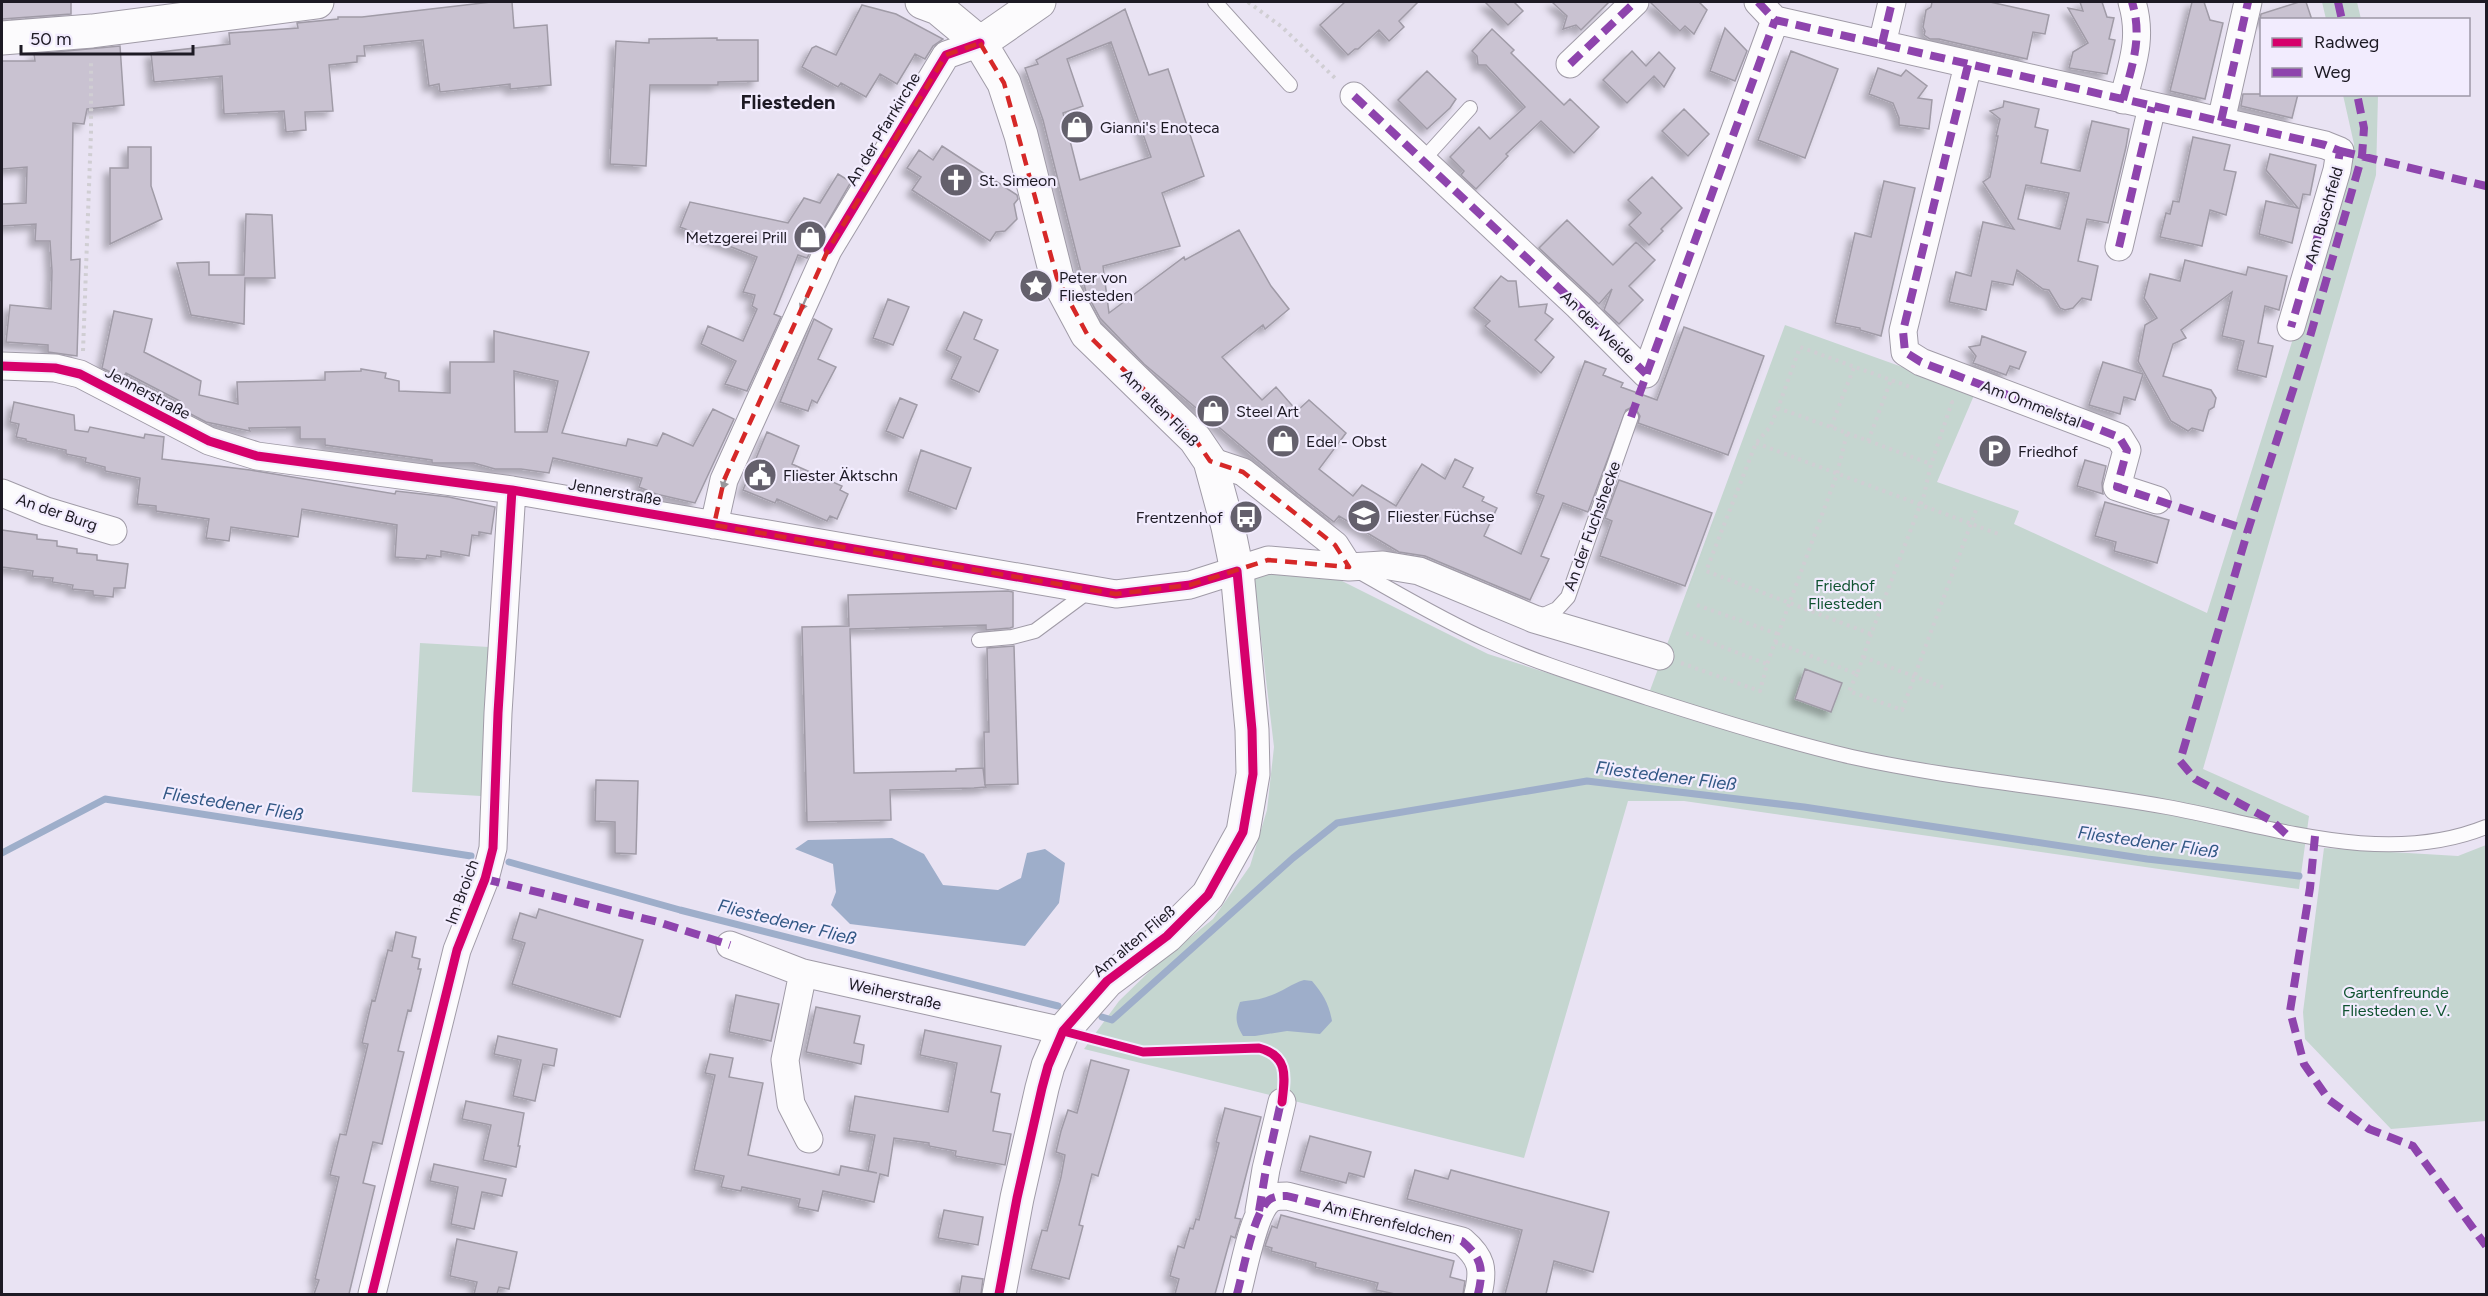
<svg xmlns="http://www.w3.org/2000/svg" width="2488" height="1296" viewBox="0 0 2488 1296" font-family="Figtree,sans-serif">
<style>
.green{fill:#c5d6d0}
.water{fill:#9eaeca}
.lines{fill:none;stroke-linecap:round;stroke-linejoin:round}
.stream{stroke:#9eaeca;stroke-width:7}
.building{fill:#c9c2d1;stroke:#a09ba7;stroke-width:1.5;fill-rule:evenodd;filter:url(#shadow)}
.service-casing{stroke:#a09ba7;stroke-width:16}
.minor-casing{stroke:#a09ba7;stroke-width:29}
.secondary-casing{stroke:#a09ba7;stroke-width:35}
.path{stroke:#d0ced3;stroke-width:4;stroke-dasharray:3 4.5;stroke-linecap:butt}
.service{stroke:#fcfbfd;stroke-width:14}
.minor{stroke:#fcfbfd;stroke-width:27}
.secondary{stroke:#fcfbfd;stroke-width:33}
.quiet{stroke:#8e44ad;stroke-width:8;stroke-dasharray:15 8;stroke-linecap:butt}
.cycleway-casing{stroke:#f2ecfe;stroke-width:13}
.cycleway{stroke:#d6006c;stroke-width:9}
.oneway{fill:#98969b}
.marked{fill:none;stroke:#d62828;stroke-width:4.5;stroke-dasharray:12 8;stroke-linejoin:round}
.labels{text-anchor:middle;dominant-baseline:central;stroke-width:4.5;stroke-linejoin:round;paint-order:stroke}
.poi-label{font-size:16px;fill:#1d1a24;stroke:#f2ecfe;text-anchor:start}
.street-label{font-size:16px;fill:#1d1a24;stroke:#f2ecfe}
.park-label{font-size:16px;fill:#105331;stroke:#f2ecfe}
.water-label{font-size:18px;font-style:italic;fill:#325885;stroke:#f2ecfe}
.quarter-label{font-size:20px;font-weight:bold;fill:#1d1a24;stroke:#f2ecfe}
</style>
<defs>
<filter id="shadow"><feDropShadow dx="-5.5" dy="5.5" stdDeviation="3" flood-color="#0004"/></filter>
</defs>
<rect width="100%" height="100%" fill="#e9e3f3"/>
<path class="green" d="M2322 2H2357L2361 19H2326Z
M2343 95H2378L2376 175 2203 769 2309 816 2299 889 1684 801H1628L1524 1158 1084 1049 1119 1001 1155 966 1213 919 1250 866 1267 810 1274 747 1253 570 1326 573 1488 654 1645 704 1785 325 1975 393 1937 482 2019 511 2014 524 2207 613 2354 144Z
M420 643 489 647 481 796 412 792Z
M2486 845V1121L2391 1129 2305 1039 2303 1012 2324 848 2458 856Z"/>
<path class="water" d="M892 838 924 854 943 885 998 890 1021 878 1027 853 1045 849 1065 863 1059 903 1025 946 850 924 831 905 836 892 833 864 795 849 808 840Z
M1304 980 1312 981C1323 994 1329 1004 1332 1021L1320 1034 1287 1031 1255 1036H1243C1235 1023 1235 1016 1240 1002 1250 1000 1260 1000 1269 996 1282 992 1291 984 1304 980Z"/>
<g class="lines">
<path class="stream" d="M2 853 105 799 471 856
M509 862 680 910 1058 1006
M1102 1017 1112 1020 1293 858 1337 823 1587 781 1804 807 2147 859 2299 876"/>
</g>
<path class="building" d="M2 2H71V14L2 19Z
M491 2H512L514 28 547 25 551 85 510 89V84L440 92 439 84 429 86 423 40 364 46 365 56H357V62L329 65 333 111 305 112 306 130 286 132 284 111 224 114 222 76 154 82 151 53 230 44 229 33 298 28 297 23 338 19V17H362Z
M1345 2H1418L1399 21 1404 27 1389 41 1379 30 1358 49H1355L1348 55 1320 25Z
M1485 2H1514L1523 11 1508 25Z
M1552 2H1609L1581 30 1576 25 1563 29 1567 16Z
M1650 2H1699L1707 10 1694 34 1685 26 1680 31Z
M1932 2H1990L2049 15 2045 34 2033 32 2027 59 1939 39H1930L1924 35 1925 31 1923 27 1926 10 1931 7Z
M2080 2H2102L2107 17 2114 18 2109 39 2115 40 2107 74 2069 68 2073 52 2088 43 2068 8 2083 11Z
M2192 2H2204L2210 20 2223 23 2205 99 2170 91Z
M2299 2H2306L2312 20H2260L2261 14Z
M862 5 896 14 943 39 933 46 925 59 915 54 897 84 880 74 866 97 841 83 838 87 802 67 812 48 816 46 836 55Z
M1125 9 1149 75 1168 69 1204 176 1162 193 1180 246 1103 266 1109 313 1184 257 1185 260 1239 230 1271 286 1289 309 1265 329 1263 325 1222 357 1262 400 1276 387 1297 411 1309 400 1346 433 1319 469 1353 496 1362 485 1396 506 1422 464 1445 479 1455 459 1473 468 1463 487 1484 497 1482 501 1497 508 1484 536 1521 554 1544 496 1536 493 1585 361 1606 369 1603 375 1623 383 1621 387 1657 400 1684 327 1764 356 1728 455 1638 423 1640 416 1637 411 1630 408 1626 410 1588 512 1563 503 1541 556 1549 559 1530 600 1425 556 1399 552 1339 516 1334 522 1298 494 1144 364 1100 318 1086 292 1043 120 1025 68 1038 64 1036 60ZM1111 42 1151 157 1080 180 1063 113 1083 106 1067 59Z
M1725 28 1747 51 1735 81 1710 71Z
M1492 29 1514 50 1511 53 1564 105 1570 99 1599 127 1574 153 1541 121 1506 154 1508 156 1476 189 1461 175 1464 171 1450 157 1479 127 1490 139 1525 107 1486 65H1478L1477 56 1472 51Z
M717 38V40H758V81L718 82V85H650L646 166 610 164 616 41 649 43V39Z
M120 46 124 105 87 109 84 124 73 123 71 260 80 259 77 356 48 352V345L6 342 10 305 51 309 52 271 50 241H35L36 224 2 226V204L26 203 27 167 2 169V61H35L34 54Z
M1632 51 1646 66 1659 52 1675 68 1664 87 1654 76 1627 103 1603 80Z
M1791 51 1838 69 1805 158 1758 140Z
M1878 68 1901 76 1906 70 1927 86 1918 98 1932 100 1929 129 1899 125V118L1893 103 1869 94Z
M1427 71 1456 99 1450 108 1427 129 1398 100Z
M2243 94H2298L2292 118 2241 106Z
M2004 101 2039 109 2035 127 2048 130 2041 163 2080 171 2092 121 2129 129 2126 147 2108 223 2087 219 2078 261 2098 266 2091 300 2082 298 2073 308 2065 310 2060 308 2049 290 2043 289 2017 270 2013 285 1992 281 1986 310 1949 302 1956 272 1971 276 1983 222 2014 229 1983 182 1990 177 1998 136H1996L2000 119 1990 111 2003 107ZM2026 185 2069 193 2060 229 2018 219Z
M1684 109 1709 134 1688 156 1662 131Z
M2193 137 2230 145 2224 170 2236 172 2226 215 2210 210 2202 246 2160 237 2166 213 2170 214 2173 201 2179 202Z
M942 146 1017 195 1018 199 1014 204 1017 219 1005 231 996 232 990 241 912 190 921 177 907 168 919 150 933 160Z
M128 147H151V186L162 219 110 244V168H128Z
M2270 154 2316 165 2310 195 2303 194 2292 243 2259 234 2266 201 2298 208 2266 170Z
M838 174 851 182 807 258 798 255 774 314 781 317 747 391 725 384 736 361 701 344 708 326 743 341 757 309 752 306 755 295 743 292 757 257 680 227 690 202 788 223 804 198 820 203Z
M1652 177 1682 208 1661 229 1663 231 1649 245 1629 225 1641 213 1628 200Z
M1884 181 1915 188 1881 336 1860 330V328L1835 323 1855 233 1871 237Z
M246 214 272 215 275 278H245L244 324 191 315 177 263 209 262V275H244Z
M1567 220 1613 265 1636 242 1655 260 1629 286 1643 300 1619 324 1604 310 1612 289 1599 304 1539 248Z
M2185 260 2246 275 2248 267 2287 276 2279 310 2265 306 2258 343 2273 346 2266 377 2237 370 2244 341 2222 336 2232 292 2181 330 2186 338 2173 344 2163 376 2211 390 2216 398 2214 407 2209 410 2203 431 2192 428 2188 431 2171 421 2138 361 2145 325 2157 318 2144 298 2150 274 2180 281Z
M1501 276 1508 281H1516L1519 307 1547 304 1545 313 1553 319 1535 340 1554 357 1541 373 1485 326 1490 321 1474 308Z
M888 299 909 307 893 345 873 338Z
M114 311 152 319 144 352 201 381 199 395 238 404 237 382 325 380V372L361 371V369L386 373 385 378 399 381V391L450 393V362H494V331L589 352 562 433 626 446 628 439 657 446 663 433 693 446 713 409 734 419 695 503 656 494 639 487 642 478 553 458 549 473 521 469H495L474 463H432V460L325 445V439H300V427L249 428 250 431 206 422 177 407 180 401 126 373 123 378 102 368ZM514 371 558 381 547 432H515Z
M964 312 982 320 974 339 998 350 979 392 951 379 961 357 946 350Z
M814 319 832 329 818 359 836 367 817 403 812 400 808 411 780 402Z
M1982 336 2026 352 2019 369 2010 366 2006 375 1973 363 1976 356 1969 347 1980 345Z
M2103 362 2143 374 2135 400 2124 397 2120 414 2089 405Z
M900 398 917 405 903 438 886 431Z
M14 402 74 415 75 430 88 432 90 427 144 438 145 434 164 437 162 459 250 470 395 494 396 491 449 497 495 507 491 534 479 532V536L472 535 469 556 441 551V557L427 555 426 559 395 557 397 525 302 509 298 537 231 527 229 541 206 538 209 519 156 511V506L137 504 140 478 105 471V467L85 462 86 458 66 454V450L26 441V439L16 437 19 424 10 422Z
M767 432 799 446 792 464 842 486 840 490 848 494 837 519 830 516 827 521 777 499 775 503 743 490Z
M921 450 971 468 956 509 908 491Z
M2085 460 2106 466 2102 483 2103 494 2077 486Z
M1619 480 1712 513 1685 586 1600 556 1612 521 1605 518Z
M2105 502 2169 520 2157 563 2114 551 2116 542 2095 536Z
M2 530 37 535V539L57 541V546L77 549V553L97 555V560L128 564 125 588H114L113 597 93 595V591L72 589 73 585 52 582 53 578 32 576 33 571 2 567Z
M1008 591 1013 592V627L1010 628 986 630V625L850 629 854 773 956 771V769L983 768 985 785 984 732H989L987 648 1014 646 1018 784 985 785 986 787 974 788 890 790 891 820 807 822 802 627 849 626 848 595Z
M1805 669 1842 683 1831 712 1795 699Z
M596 780 638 781 636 854 615 853V822L595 821Z
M539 909 643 940 620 1017 512 984 525 943 512 939 520 913 536 918Z
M396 932 416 937 412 957 420 959 418 969H421L411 1011 408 1010 398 1051 404 1052 382 1144 373 1142 363 1183 375 1186 349 1294H314L319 1280 315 1279 339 1177 330 1175 340 1134 346 1135 368 1044 362 1043 372 1000 375 1001 388 950 392 951Z
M736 995 779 1004 771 1041 729 1032Z
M816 1007 860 1016 854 1043 864 1045 861 1064 806 1052Z
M925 1030 1001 1046 991 1092 1000 1094 993 1131 1011 1134 1005 1165 955 1156 956 1151 929 1146V1143L894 1138 888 1176 880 1174 874 1202 823 1191 818 1211 798 1207 800 1199 742 1187 741 1191 721 1187 724 1176 694 1170 715 1075 705 1073 710 1054 733 1058 729 1077 763 1083 748 1155 839 1175 841 1166 877 1173 868 1171 875 1135 849 1131 855 1096 948 1112 957 1063 920 1055Z
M498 1036 557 1049 554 1066 543 1064 535 1101 513 1096 521 1060 494 1054Z
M1091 1060 1129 1070 1098 1176 1092 1174 1079 1225 1083 1226 1069 1279 1031 1269 1042 1230 1047 1231 1061 1177 1065 1155 1056 1152 1061 1131 1068 1110 1077 1113Z
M466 1101 524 1113 518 1146H520L516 1167 483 1160 491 1125 462 1119Z
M1225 1108 1261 1117 1235 1218 1241 1219 1235 1238 1231 1236 1215 1294H1175L1179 1279 1170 1276 1178 1246 1184 1248 1190 1228 1193 1229 1196 1219 1199 1220 1219 1143 1216 1142Z
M1310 1136 1371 1152 1364 1177 1349 1173 1346 1183 1300 1171Z
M434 1164 506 1179 502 1196 482 1192 474 1229 451 1224 458 1187 430 1181Z
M1415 1170 1448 1179 1451 1170 1609 1212 1593 1272 1554 1261 1546 1294H1505L1522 1230 1407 1199Z
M944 1210 983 1217 978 1245 938 1238Z
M1281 1215 1454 1261 1450 1277 1465 1281 1463 1294H1395L1376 1290 1378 1283 1315 1267 1316 1263 1271 1251 1272 1248 1265 1246 1272 1226 1277 1228Z
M457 1239 517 1252 509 1289 499 1287 497 1294H474L477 1282 450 1276Z
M962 1276 983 1279 981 1294H959Z"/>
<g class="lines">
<defs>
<path id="service" d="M1215 2 1290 85
M1422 161 1470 108
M1356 570C1399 594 1442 620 1487 640 1539 664 1594 680 1648 698 1716 720 1783 741 1852 757 1956 780 2063 788 2167 807 2270 826 2385 868 2486 827
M1539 617 1557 609 1568 597 1631 417
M979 640 1012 637 1035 631 1089 591"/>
<path id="minor" d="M1758 2 1775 20 2325 145 2340 151 2337 170 2291 327
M1882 44 1892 2
M1570 64 1635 2
M1968 65 1903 331 1905 352 1921 362 2119 437 2127 450 2117 487 2157 500
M1354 96 1578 306 1646 374 1775 20
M2123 100C2132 65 2143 38 2132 2
M2221 121 2248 2
M2119 247 2152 107
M2 366 55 368 80 374 209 441 257 456 512 490 1116 594 1190 585 1268 560 1349 567 1383 565 1419 571 1534 619 1660 656
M1210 461 1243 472 1335 545 1349 567
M2 493 46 511 113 531
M714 525 724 480 828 250 946 55 980 43
M730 945 803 973 1063 1031
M803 973 785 1060 791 1104 809 1139
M1259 1211 1266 1169 1282 1102
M372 1294 457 950 485 879 493 848 498 713 512 490
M1237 1294C1243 1273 1253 1213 1269 1200 1274 1196 1280 1196 1287 1196L1462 1241C1482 1258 1484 1269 1478 1294"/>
<path id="secondary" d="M922 2 938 8 980 43 1004 83 1021 135 1057 278 1087 334 1195 439 1210 461 1228 527 1237 571 1252 730 1253 774 1243 832 1208 895 1167 936 1107 981 1063 1031 1048 1066 1042 1088 1017 1198 999 1294
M2 38 92 31 317 2
M980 43 1039 2"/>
</defs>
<use href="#service" class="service-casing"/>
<use href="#minor" class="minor-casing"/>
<use href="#secondary" class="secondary-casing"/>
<path class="path" d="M1248 2 1282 27 1337 80
M83 351 91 132V59
M1778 408 1770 427 1756 443 1706 571 1871 634 1924 495 1931 464 1952 402 1948 401
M1831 427 1854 367
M1847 433 1931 464
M1868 441 1891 380
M1756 443 2001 535
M1697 605 1778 634
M1686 633 1767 664
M1775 642 1857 674 1871 634
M1863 657 1945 688
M1681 663 1760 691 1767 664 1837 474 1847 433 1778 408 1800 347 1913 388
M1857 674 1849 691 1902 710 1976 510"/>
<use href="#service" class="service"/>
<use href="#minor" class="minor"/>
<use href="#secondary" class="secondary"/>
<path class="quiet" d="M1758 2 1775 20 2325 145 2340 151 2337 170 2291 327
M2338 2 2342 20
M1882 44 1892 2
M1570 64 1635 2
M1968 65 1903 331 1905 352 1921 362 2119 437 2127 450 2117 487 2248 530
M1354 96 1578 306 1646 374
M2123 100C2132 65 2143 38 2132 2
M2221 121 2248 2
M2340 151 2486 186
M2119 247 2152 107
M1631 417 1775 20
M2286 834 2272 821 2195 779 2180 761 2248 530 2309 340 2362 156 2364 128 2357 94
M2315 836 2310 888 2290 1011 2304 1064 2329 1100 2369 1129 2413 1146 2486 1246
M485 879 658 922 730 945
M1259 1211 1266 1169 1282 1097
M1237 1294C1243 1273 1253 1213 1269 1200 1274 1196 1280 1196 1287 1196L1462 1241C1482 1258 1484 1269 1478 1294"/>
<defs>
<path id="cycleway" d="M828 250 946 55 980 43
M2 366 55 368 80 374 209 441 257 456 512 490 1116 594 1190 585 1237 571 1252 730 1253 774 1243 832 1208 895 1167 936 1107 981 1063 1031 1048 1066 1042 1088 1017 1198 999 1294
M1063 1031 1143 1052 1259 1048C1289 1056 1285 1077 1282 1102
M372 1294 457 950 485 879 493 848 498 713 512 490"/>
</defs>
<use href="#cycleway" class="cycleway-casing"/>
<use href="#cycleway" class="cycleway"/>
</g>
<defs><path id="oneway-solid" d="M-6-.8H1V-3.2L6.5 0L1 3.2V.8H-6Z" transform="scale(1.5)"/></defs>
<g class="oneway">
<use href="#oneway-solid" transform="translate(804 303) rotate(114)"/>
<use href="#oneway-solid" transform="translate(725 481) rotate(109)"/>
</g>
<path class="marked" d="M980 43 1004 83 1057 278 1087 334 1195 439 1210 461 1243 472 1335 545 1349 567 1268 560 1190 585 1116 594 714 525 724 480 828 250 946 55Z"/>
<defs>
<symbol id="shop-disc" viewBox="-11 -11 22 22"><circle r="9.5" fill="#64606c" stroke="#f2ecfe"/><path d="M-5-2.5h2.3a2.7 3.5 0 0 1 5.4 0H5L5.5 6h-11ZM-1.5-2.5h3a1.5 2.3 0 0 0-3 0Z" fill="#fff"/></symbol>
<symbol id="church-disc" viewBox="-11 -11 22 22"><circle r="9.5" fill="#64606c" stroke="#f2ecfe"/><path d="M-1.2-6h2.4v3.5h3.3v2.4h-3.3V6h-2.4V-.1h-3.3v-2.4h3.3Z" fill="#fff"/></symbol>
<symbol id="sight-disc" viewBox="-11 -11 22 22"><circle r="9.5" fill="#64606c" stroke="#f2ecfe"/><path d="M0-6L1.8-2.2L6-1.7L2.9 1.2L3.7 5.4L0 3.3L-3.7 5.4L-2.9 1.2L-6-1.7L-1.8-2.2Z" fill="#fff"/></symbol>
<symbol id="parking-disc" viewBox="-11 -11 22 22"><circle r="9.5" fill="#64606c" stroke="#f2ecfe"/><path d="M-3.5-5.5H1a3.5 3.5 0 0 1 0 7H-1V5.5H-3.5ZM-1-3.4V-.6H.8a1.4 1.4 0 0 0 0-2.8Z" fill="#fff"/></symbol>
<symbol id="civic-disc" viewBox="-11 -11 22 22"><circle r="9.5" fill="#64606c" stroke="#f2ecfe"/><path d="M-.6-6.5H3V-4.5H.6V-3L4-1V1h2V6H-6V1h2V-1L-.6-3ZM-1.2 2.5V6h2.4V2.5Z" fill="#fff"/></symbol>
<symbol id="school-disc" viewBox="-11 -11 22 22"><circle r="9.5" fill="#64606c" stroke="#f2ecfe"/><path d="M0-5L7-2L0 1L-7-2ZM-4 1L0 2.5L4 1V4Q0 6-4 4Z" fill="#fff"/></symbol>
<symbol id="bus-disc" viewBox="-11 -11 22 22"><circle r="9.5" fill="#64606c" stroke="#f2ecfe"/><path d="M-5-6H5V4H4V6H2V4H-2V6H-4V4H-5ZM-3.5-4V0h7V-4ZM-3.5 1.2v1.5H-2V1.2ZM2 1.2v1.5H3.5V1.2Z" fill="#fff"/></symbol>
</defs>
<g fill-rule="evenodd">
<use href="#shop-disc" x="1058" y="108" width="38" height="38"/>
<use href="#church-disc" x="937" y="161" width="38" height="38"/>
<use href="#shop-disc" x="791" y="218" width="38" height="38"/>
<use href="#sight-disc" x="1017" y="267" width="38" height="38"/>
<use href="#shop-disc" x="1194" y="392" width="38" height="38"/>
<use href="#shop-disc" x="1264" y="422" width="38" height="38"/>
<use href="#parking-disc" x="1976" y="432" width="38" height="38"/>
<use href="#civic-disc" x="741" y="456" width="38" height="38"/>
<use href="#school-disc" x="1345" y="497" width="38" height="38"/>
<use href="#bus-disc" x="1227" y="498" width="38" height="38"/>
</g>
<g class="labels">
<g class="poi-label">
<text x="1100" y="127">Gianni's Enoteca</text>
<text x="979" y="180">St. Simeon</text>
<text x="787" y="237" text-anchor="end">Metzgerei Prill</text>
<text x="1059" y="277">Peter von<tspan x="1059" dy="18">Fliesteden</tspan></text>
<text x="1236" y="411">Steel Art</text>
<text x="1306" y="441">Edel - Obst</text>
<text x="2018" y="451">Friedhof</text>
<text x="783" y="475">Fliester Äktschn</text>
<text x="1387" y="516">Fliester Füchse</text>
<text x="1223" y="517" text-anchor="end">Frentzenhof</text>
</g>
<g class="street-label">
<text transform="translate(883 129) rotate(-59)">An der Pfarrkirche</text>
<text transform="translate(2324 215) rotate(-74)">Am Buschfeld</text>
<text transform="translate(1598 327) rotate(44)">An der Weide</text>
<text transform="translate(148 393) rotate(28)">Jennerstraße</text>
<text transform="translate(2031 404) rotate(21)">Am Ommelstal</text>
<text transform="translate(1160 408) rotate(45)">Am alten Fließ</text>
<text transform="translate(615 492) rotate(10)">Jennerstraße</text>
<text transform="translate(57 512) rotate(19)">An der Burg</text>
<text transform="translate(1592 526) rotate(-70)">An der Fuchshecke</text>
<text transform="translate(462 892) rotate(-70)">Im Broich</text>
<text transform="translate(1134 941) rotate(-40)">Am alten Fließ</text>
<text transform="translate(895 994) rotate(13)">Weiherstraße</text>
<text transform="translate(1388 1222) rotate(14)">Am Ehrenfeldchen</text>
</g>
<g class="park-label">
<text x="1845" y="585">Friedhof<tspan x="1845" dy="18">Fliesteden</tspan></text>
<text x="2396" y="992">Gartenfreunde<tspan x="2396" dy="18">Fliesteden e. V.</tspan></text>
</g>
<g class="water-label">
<text transform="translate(1666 776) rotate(7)">Fliestedener Fließ</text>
<text transform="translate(233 804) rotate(9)">Fliestedener Fließ</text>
<text transform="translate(2148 842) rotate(8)">Fliestedener Fließ</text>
<text transform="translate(787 922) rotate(14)">Fliestedener Fließ</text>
</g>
<g class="quarter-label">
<text x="788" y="102">Fliesteden</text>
</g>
</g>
<rect width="2488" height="1296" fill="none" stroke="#1d1a24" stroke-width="6"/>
<rect x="2260" y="18" width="210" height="78" fill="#f2ecfe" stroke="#9d98a7" stroke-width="1.5"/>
<rect x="2272" y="38" width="30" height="9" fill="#d6006c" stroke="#9d98a7" stroke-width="1.5"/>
<text x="2314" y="48" font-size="18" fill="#1d1a24">Radweg</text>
<rect x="2272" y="68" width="30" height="9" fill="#8e44ad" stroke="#9d98a7" stroke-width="1.5"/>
<text x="2314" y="78" font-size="18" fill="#1d1a24">Weg</text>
<path d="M21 45v9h172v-9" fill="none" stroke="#1d1a24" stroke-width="3"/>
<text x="30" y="45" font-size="18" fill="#1d1a24" stroke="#f2ecfe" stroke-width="4.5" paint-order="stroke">50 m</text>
</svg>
